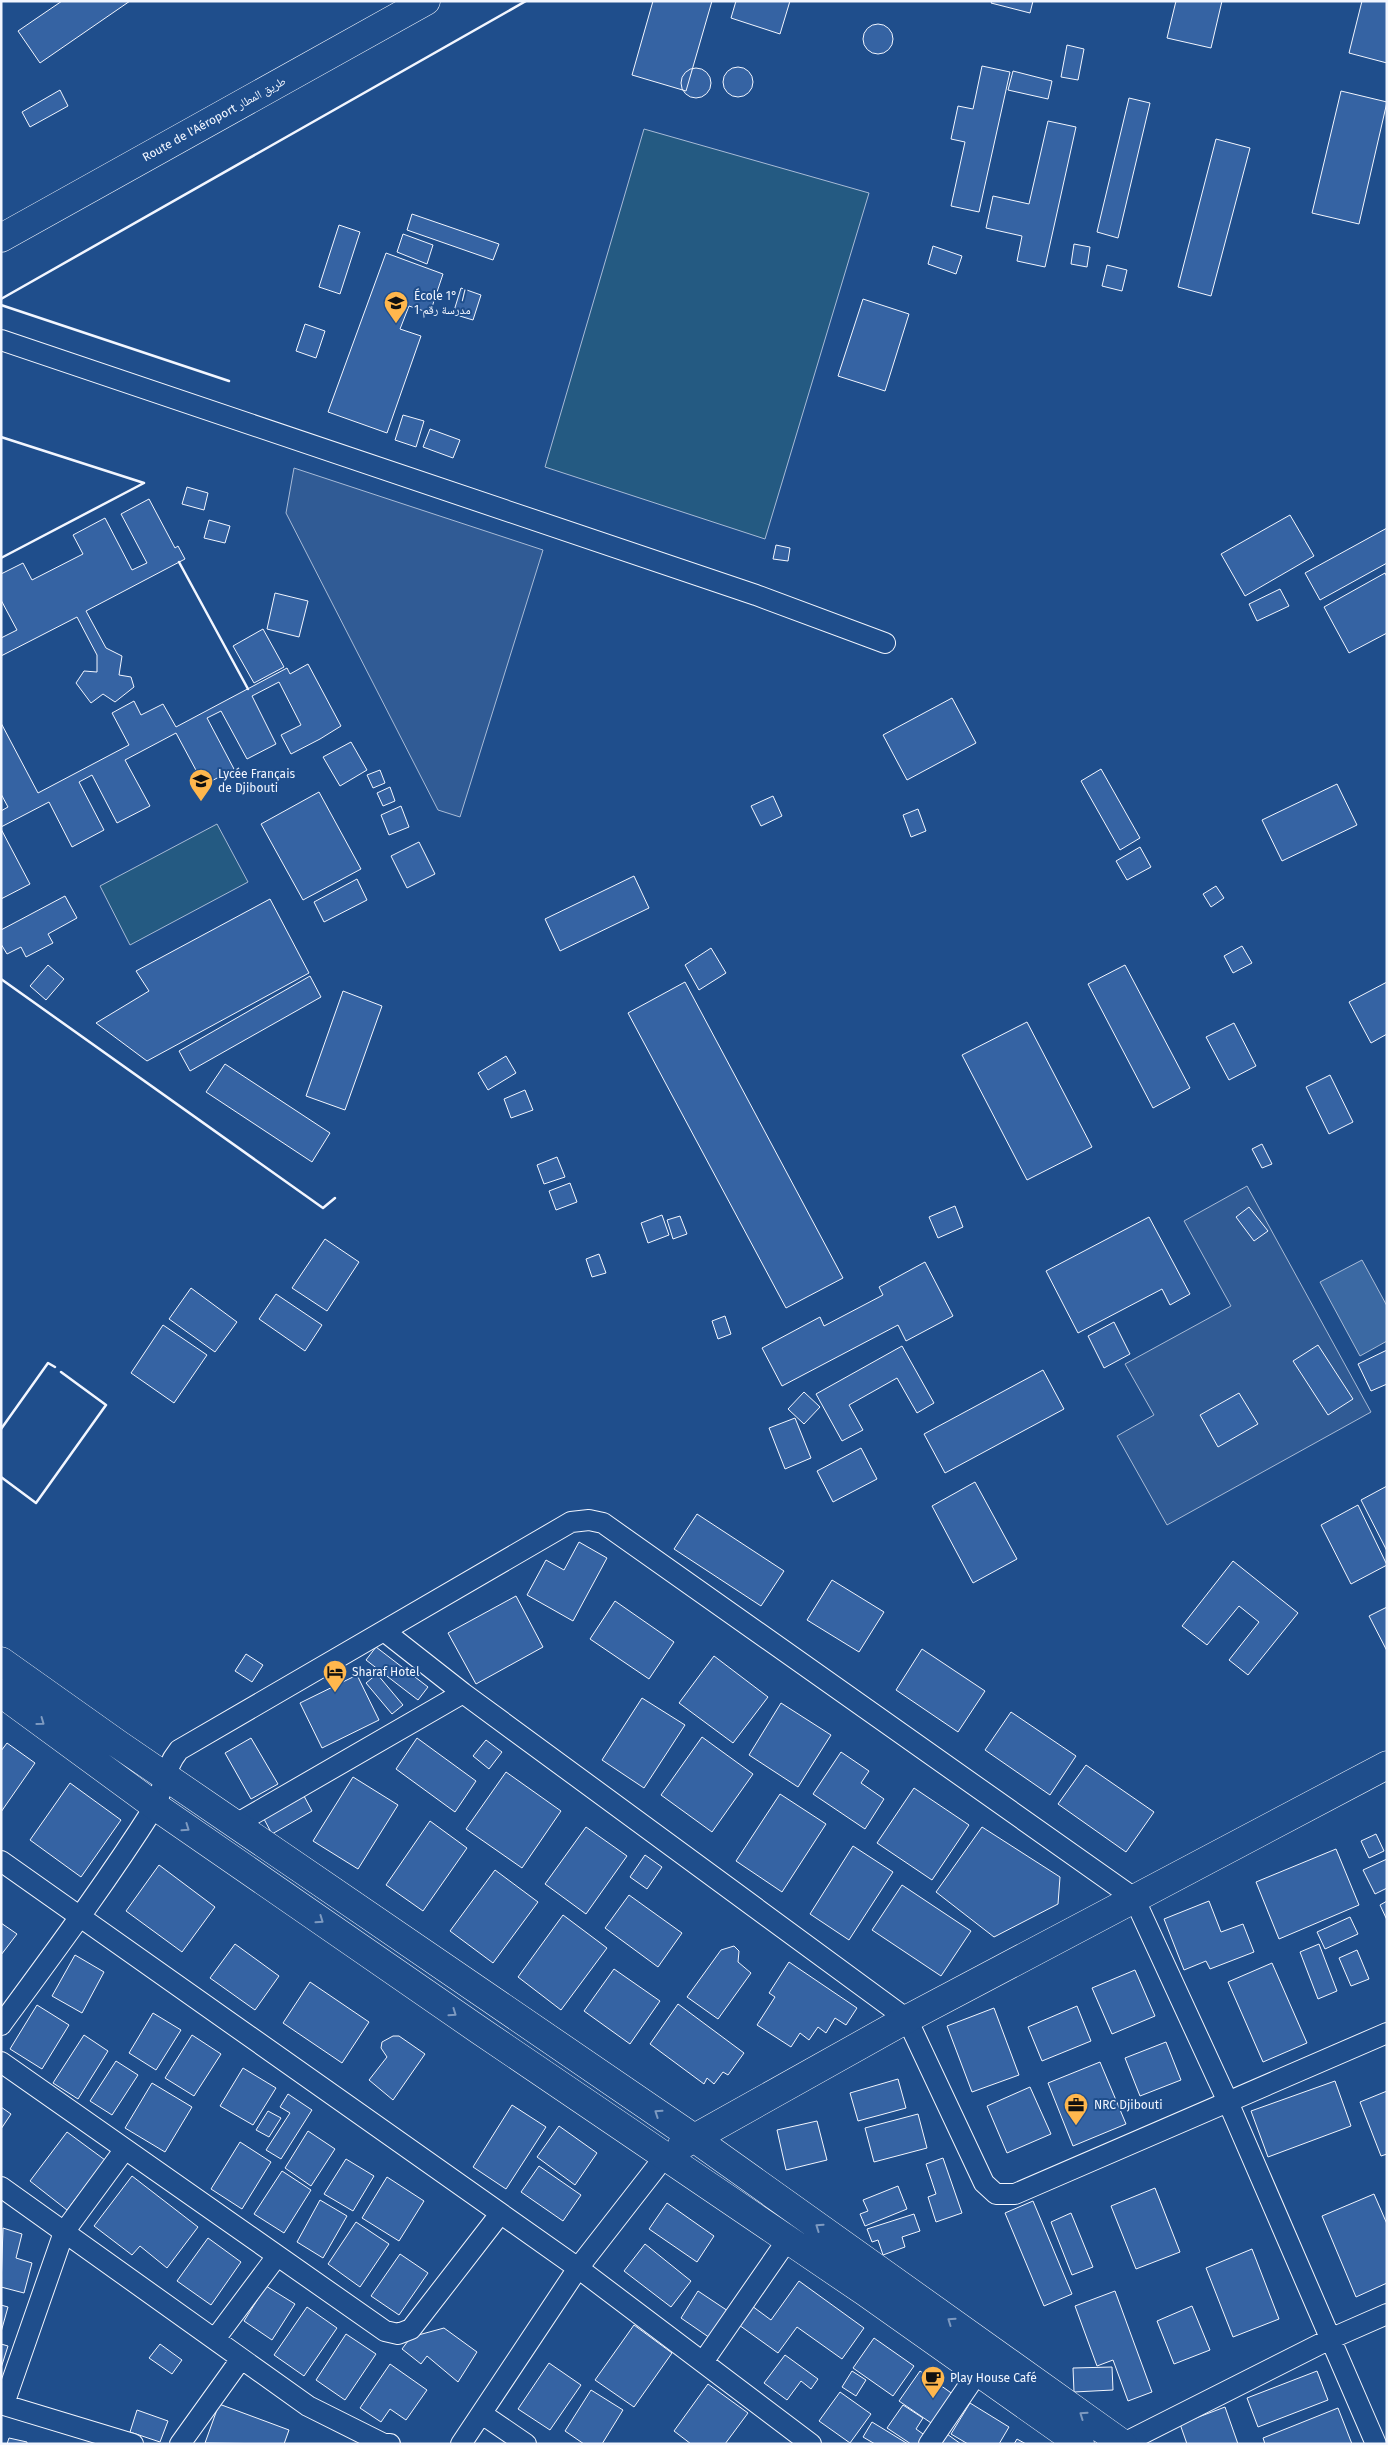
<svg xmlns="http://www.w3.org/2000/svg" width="1388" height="2445" viewBox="0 0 1388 2445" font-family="'Fira Sans','Noto Naskh Arabic',sans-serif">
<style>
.green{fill:#245a82;stroke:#a8bbd7}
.parking{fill:#305b95;stroke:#a8bbd7}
.water{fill:#3b69a3;stroke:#a8bbd7}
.building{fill:#3563a3;stroke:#f2f6ff}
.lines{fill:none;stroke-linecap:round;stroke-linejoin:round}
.street-casing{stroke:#f2f6ff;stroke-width:22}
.secondary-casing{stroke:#f2f6ff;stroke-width:29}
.primary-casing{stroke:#f2f6ff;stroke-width:29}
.street{stroke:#1f4e8c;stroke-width:20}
.secondary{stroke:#1f4e8c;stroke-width:28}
.primary{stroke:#1f4e8c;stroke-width:28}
.wall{stroke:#f2f6ff;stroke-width:2.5}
.oneway{stroke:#7e9ac0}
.labels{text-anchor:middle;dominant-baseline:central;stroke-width:4;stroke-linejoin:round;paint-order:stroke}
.street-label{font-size:12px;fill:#f2f6ff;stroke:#1f4e8c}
.poi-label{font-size:12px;fill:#f2f6ff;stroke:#1f4e8c;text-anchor:start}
</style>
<rect width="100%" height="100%" fill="#1f4e8c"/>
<path class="green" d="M644 129 869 193 765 539 545 467Z
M217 824 248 882 130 945 100 886Z"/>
<path class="parking" d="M294 468 543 550 460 817 438 810 286 513Z
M1247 1186 1371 1412 1167 1525 1117 1436 1154 1415 1125 1364 1231 1306 1184 1221Z"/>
<path class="water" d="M1362 1260 1387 1306V1341L1360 1356 1320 1282Z"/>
<path class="building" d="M62 1H130L40 63 18 31Z
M653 1H712L686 91 632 75Z
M736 1H790L780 34 731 18Z
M992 1H1033L1030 13 991 3Z
M1176 1H1222L1211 48 1167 38Z
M1362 1H1387V63L1349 53Z
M863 39a15 15 0 1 1 30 0a15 15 0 1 1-30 0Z
M1067 45 1084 49 1078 80 1061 77Z
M982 66 1010 72 979 212 951 206 965 142 951 139 958 106 973 109Z
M723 82a15 15 0 1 1 30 0a15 15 0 1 1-30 0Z
M681 83a15 15 0 1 1 30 0a15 15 0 1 1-30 0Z
M1013 71 1052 81 1048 99 1008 90Z
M60 90 68 106 30 127 22 112Z
M1341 91 1387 102 1359 224 1312 213Z
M1129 98 1150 103 1118 238 1097 232Z
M1048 121 1076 127 1045 267 1017 261 1022 236 986 228 993 196 1029 204Z
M1216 139 1250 148 1211 296 1178 287Z
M412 214 499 244 493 260 407 230Z
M339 225 360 232 340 294 319 287Z
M403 234 433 245 427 264 397 252Z
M1074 244 1090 247 1087 267 1071 264Z
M933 246 962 256 956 274 928 264Z
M386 253 443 274 430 313 409 306 400 329 421 336 387 433 328 412Z
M1107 265 1127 270 1122 291 1102 286Z
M461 288 481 295 473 320 453 314Z
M863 299 909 314 885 391 838 376Z
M305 324 325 331 316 358 296 351Z
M403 415 424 421 416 447 395 440Z
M430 429 460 440 453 458 423 447Z
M187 487 208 493 204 510 182 504Z
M149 499 175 548 178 546 185 559 86 611 106 648 122 656 119 675 131 677 134 687 115 702 103 694 91 703 76 683 84 671 97 672V655L77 617 1 656V638L17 630 1 600V574L23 563 32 580 83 554 73 535 105 518 132 570 147 563 121 514Z
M1290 515 1314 556 1245 596 1221 554Z
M209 520 230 526 225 543 204 538Z
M1387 528V563L1320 600 1305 573Z
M776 545 790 548 788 561 773 559Z
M1385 573 1387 577V633L1349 653 1324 607Z
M1280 589 1289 606 1257 621 1249 604Z
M275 593 308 601 299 637 267 629Z
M263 629 284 667 254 683 233 646Z
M308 664 341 726 320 739 291 754 281 735 301 725 279 682 252 696 276 744 247 759 221 711 207 718 234 769 204 785 176 733 125 760 150 806 117 823 92 775 79 782 104 830 72 847 49 802 1 827V811L8 807 1 794V723L38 793 129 745 112 713 134 701 141 715 163 704 176 727 287 668 290 674Z
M952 698 976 743 907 780 883 735Z
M351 742 367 770 340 786 323 757Z
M1101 769 1140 838 1120 850 1081 781Z
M380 770 385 783 373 788 367 775Z
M1337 784 1357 825 1282 861 1262 820Z
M390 787 395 801 383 806 377 793Z
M319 792 361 869 303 900 261 824Z
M773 796 782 816 761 826 751 806Z
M401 806 409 827 389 835 381 815Z
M918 809 926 831 911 837 903 815Z
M1 829 30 884 1 899Z
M419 842 435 874 407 888 391 856Z
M1140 847 1151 867 1127 880 1116 861Z
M634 876 649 908 560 951 545 919Z
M357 879 367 900 324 922 314 902Z
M1216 886 1224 898 1211 907 1203 894Z
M65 896 77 918 48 934 53 943 26 957 21 947 7 954 1 944V930Z
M270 899 309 973 147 1061 96 1023 149 991 136 971Z
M1242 946 1252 963 1233 973 1224 956Z
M711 948 726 973 699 990 685 965Z
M48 965 64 979 46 1000 30 986Z
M1125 965 1190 1088 1153 1108 1088 984Z
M310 976 321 997 190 1071 179 1051Z
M685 982 843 1278 786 1308 628 1013Z
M1387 982V1034L1371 1043 1349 1002Z
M343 991 382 1006 345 1110 306 1096Z
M1027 1022 1092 1147 1027 1180 962 1055Z
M1234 1023 1256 1066 1229 1080 1206 1037Z
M506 1056 516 1073 488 1090 478 1073Z
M225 1064 330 1133 312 1162 206 1092Z
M1330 1075 1353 1122 1329 1134 1306 1087Z
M525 1090 533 1110 511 1118 504 1099Z
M1262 1144 1272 1164 1262 1168 1252 1149Z
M557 1157 565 1177 544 1184 537 1165Z
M570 1183 577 1202 556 1210 549 1191Z
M955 1206 963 1227 938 1238 929 1217Z
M1249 1207 1268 1231 1254 1241 1236 1217Z
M662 1215 669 1235 648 1243 641 1223Z
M680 1216 687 1234 673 1239 667 1220Z
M1149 1217 1190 1294 1170 1305 1162 1289 1078 1333 1046 1271Z
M325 1239 359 1262 327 1311 292 1288Z
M599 1254 606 1273 592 1277 586 1259Z
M925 1262 953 1316 906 1341 898 1325 782 1386 762 1348 820 1317 824 1326 883 1295 879 1287Z
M191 1288 237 1322 215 1352 169 1319Z
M276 1294 322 1325 305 1351 259 1319Z
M725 1316 731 1334 718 1339 712 1321Z
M1114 1322 1130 1354 1104 1368 1088 1336Z
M163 1325 207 1355 174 1403 131 1373Z
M1318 1345 1353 1399 1328 1415 1293 1361Z
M902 1346 934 1403 917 1413 897 1378 849 1405 863 1430 842 1441 816 1394Z
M1387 1350V1384L1371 1391 1358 1364Z
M1043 1370 1064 1409 945 1473 924 1434Z
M804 1392 820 1407 804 1424 788 1409Z
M1239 1393 1258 1424 1218 1447 1200 1415Z
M795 1418 811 1458 785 1469 769 1428Z
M861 1448 877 1479 833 1502 817 1471Z
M975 1482 1017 1559 973 1583 932 1506Z
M1387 1486V1551L1361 1500Z
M1358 1505 1387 1565 1351 1584 1321 1525Z
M697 1514 784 1571 761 1606 674 1549Z
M579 1542 607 1558 573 1621 527 1595 546 1560 564 1570Z
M1233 1561 1298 1613 1248 1675 1229 1660 1259 1622 1239 1606 1207 1645 1182 1626Z
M832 1580 884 1612 859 1652 807 1620Z
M516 1596 543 1647 476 1684 448 1633Z
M615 1601 674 1642 649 1679 590 1639Z
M1387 1607V1651L1369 1616Z
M376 1647 428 1687 418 1700 366 1660Z
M922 1649 985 1691 958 1732 896 1690Z
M246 1654 263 1665 252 1682 235 1671Z
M714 1656 768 1697 733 1743 679 1703Z
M377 1674 403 1705 392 1714 366 1683Z
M357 1675 379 1720 322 1748 300 1703Z
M642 1698 685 1725 644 1788 602 1760Z
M781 1703 831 1735 798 1787 749 1755Z
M1011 1712 1076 1756 1050 1795 985 1750Z
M702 1737 753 1774 712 1832 661 1795Z
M251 1738 278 1784 251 1799 225 1753Z
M417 1738 476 1781 455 1812 396 1769Z
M486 1740 502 1752 489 1769 473 1756Z
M7 1743 35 1763 1 1812V1751Z
M841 1752 869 1771 861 1783 884 1799 865 1829 813 1794Z
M1086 1765 1154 1812 1126 1852 1058 1804Z
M506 1772 561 1811 522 1868 466 1829Z
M353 1777 398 1805 358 1869 313 1841Z
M70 1783 121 1820 81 1877 30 1840Z
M914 1788 969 1825 932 1880 877 1843Z
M780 1794 826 1824 782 1892 736 1861Z
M304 1796 312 1811 272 1834 264 1819Z
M430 1821 467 1848 423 1911 386 1885Z
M586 1827 627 1856 586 1914 545 1884Z
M982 1827 1060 1877 1058 1904 994 1937 936 1892Z
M1376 1834 1384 1851 1369 1858 1361 1841Z
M853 1846 893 1872 849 1940 810 1914Z
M1336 1849 1359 1905 1279 1939 1256 1882Z
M645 1855 662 1867 647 1889 630 1877Z
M1387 1859V1888L1375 1894 1363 1870Z
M159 1865 215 1907 182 1952 126 1911Z
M495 1870 538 1902 493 1963 450 1931Z
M902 1885 971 1931 941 1976 872 1930Z
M629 1895 682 1933 658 1967 605 1928Z
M1209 1901 1221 1932 1243 1924 1254 1952 1210 1969 1206 1961 1184 1970 1164 1919Z
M1387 1901V1920L1380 1905Z
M563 1915 607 1948 561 2010 518 1977Z
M1350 1917 1358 1934 1325 1949 1317 1932Z
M1 1923 17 1934 1 1955Z
M235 1944 279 1976 255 2010 210 1978Z
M1319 1944 1337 1991 1318 1999 1300 1952Z
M734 1946 739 1951 738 1962 751 1973 718 2019 687 1997 721 1950Z
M1357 1950 1369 1979 1351 1986 1339 1958Z
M75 1955 104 1972 82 2013 52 1996Z
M789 1962 857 2008 846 2025 835 2018 826 2033 818 2027 809 2040 800 2033 791 2047 757 2025 775 1997 769 1993Z
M1272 1963 1307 2043 1263 2062 1228 1982Z
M614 1969 660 2001 630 2044 584 2011Z
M1135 1970 1155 2016 1112 2034 1092 1988Z
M310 1982 369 2022 342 2063 283 2023Z
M678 2004 744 2053 728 2075 723 2072 714 2084 707 2078 704 2084 650 2044Z
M37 2005 69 2025 42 2069 10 2049Z
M1077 2006 1091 2041 1042 2061 1028 2027Z
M994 2008 1019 2075 972 2092 947 2026Z
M153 2013 181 2030 156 2070 129 2053Z
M84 2035 108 2051 78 2099 53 2083Z
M192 2035 221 2054 194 2096 165 2078Z
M393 2036H399L425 2054 393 2100 369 2080 387 2057 381 2048 382 2042Z
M1166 2042 1181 2080 1140 2096 1125 2058Z
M116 2061 138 2075 112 2115 90 2101Z
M1100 2062 1126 2124 1073 2146 1048 2083Z
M243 2068 276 2088 253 2125 220 2106Z
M898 2079 906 2108 858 2121 850 2093Z
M1335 2081 1351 2126 1268 2157 1251 2111Z
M152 2083 192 2107 165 2152 125 2128Z
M1030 2087 1051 2134 1007 2153 987 2106Z
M1387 2091V2154L1381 2156 1360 2102Z
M288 2094 312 2110 281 2159 266 2150 290 2113 280 2107Z
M512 2105 546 2127 506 2189 473 2167Z
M1 2107 11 2114 1 2129Z
M268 2111 281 2118 269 2137 256 2130Z
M918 2114 927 2148 874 2162 865 2128Z
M817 2121 827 2160 786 2170 777 2130Z
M559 2126 597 2153 575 2185 537 2157Z
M308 2131 335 2149 311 2186 285 2168Z
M67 2132 105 2160 67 2210 30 2181Z
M240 2142 271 2162 242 2209 211 2189Z
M943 2158 962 2213 936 2222 928 2197 936 2194 926 2164Z
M346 2159 374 2176 353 2211 324 2194Z
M539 2166 581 2195 563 2221 521 2192Z
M282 2171 311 2190 284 2233 254 2214Z
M132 2176 198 2227 167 2268 140 2246 132 2255 94 2226Z
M387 2177 424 2201 399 2241 362 2218Z
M898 2186 907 2209 865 2226 860 2214 868 2211 863 2200Z
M1155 2188 1180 2252 1136 2269 1111 2206Z
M1374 2194 1387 2224V2283L1356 2297 1322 2216Z
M320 2200 347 2216 323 2258 297 2242Z
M1033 2201 1072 2294 1044 2306 1005 2213Z
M667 2203 714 2236 697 2262 649 2229Z
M1071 2213 1093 2267 1072 2275 1051 2222Z
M914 2214 920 2231 902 2237 905 2247 883 2255 878 2240 872 2242 867 2229Z
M356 2222 389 2244 360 2287 328 2264Z
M3 2228 22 2234 16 2258 32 2263 24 2293 1 2287Z
M208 2238 241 2262 211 2305 177 2281Z
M645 2244 691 2281 671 2307 624 2271Z
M1252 2249 1279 2319 1233 2337 1206 2268Z
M400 2254 428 2273 399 2315 371 2296Z
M799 2281 864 2328 842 2359 797 2327 778 2353 739 2325 752 2306 771 2320Z
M266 2286 295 2304 272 2340 244 2321Z
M698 2291 731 2313 713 2340 681 2318Z
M1115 2291 1152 2392 1128 2401 1113 2360 1097 2366 1075 2306Z
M1 2305 8 2307 1 2332Z
M1192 2306 1210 2350 1174 2364 1157 2321Z
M307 2307 337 2328 304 2376 274 2355Z
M634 2325 672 2353 634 2407 595 2380Z
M444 2328 477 2352 458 2382 427 2356 421 2364 402 2349 411 2337Z
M346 2334 376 2354 345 2400 316 2380Z
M874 2338 914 2366 893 2396 853 2368Z
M1 2344 8 2346 1 2368Z
M160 2344 182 2360 172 2374 149 2358Z
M785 2355 818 2379 811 2389 801 2381 787 2400 764 2383Z
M549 2363 581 2385 550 2430 518 2409Z
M390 2364 427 2390 406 2420 390 2409 381 2422 360 2408Z
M1112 2367 1113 2390 1074 2392 1073 2368Z
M852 2371 866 2380 856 2396 842 2387Z
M920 2371 957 2397 937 2427 899 2401Z
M1317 2371 1328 2400 1258 2427 1247 2398Z
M708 2384 748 2413 725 2444H691L674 2431Z
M591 2390 623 2410 602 2444H584L565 2431Z
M840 2392 871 2414 850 2443 819 2421Z
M970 2403 1009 2427 999 2444H968L951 2434Z
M219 2404 289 2430 284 2444 205 2443Z
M903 2405 923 2418 916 2429 926 2436 921 2444H911L887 2428Z
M1225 2407 1238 2444H1187L1180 2424Z
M1338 2408 1352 2444H1265L1263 2438Z
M137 2410 168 2421 160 2442 130 2432Z
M872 2422 908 2444H875L863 2437Z
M947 2434 961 2444H940Z
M9 2438 27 2442V2444H7Z
M1017 2439 1026 2444H1014Z"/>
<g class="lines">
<defs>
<path id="street" d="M1 340 756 595 885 643
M384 1631 463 1693 907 2019 984 2183 996 2194H1015L1387 2033
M236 1824 463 1693
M1 1861 578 2268 811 2444
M1 2025C53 1954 106 1883 153 1809 165 1790 162 1771 179 1750L571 1522 589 1520 603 1523 1134 1898 1228 2102 1376 2444
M1 2062 385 2331 398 2334 411 2329 500 2214
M1 2187 308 2406 384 2444H390
M215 2339 277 2256
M703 2362 788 2239
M1 2404 133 2444
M4 2404 64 2232 125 2149
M482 2414 526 2444
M180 2444 241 2359
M461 2444 578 2268 666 2155
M929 2444 978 2372
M1122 2444 1330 2339 1387 2314"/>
<path id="secondary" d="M1 1661 118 1744 694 2138 1123 2444
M1 1693 155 1806 479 2030 865 2292 1080 2444
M682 2145 907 2019 1387 1765"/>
<path id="primary" d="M1 238 426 1"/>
</defs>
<use href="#street" class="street-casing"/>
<use href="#secondary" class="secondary-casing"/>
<use href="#primary" class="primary-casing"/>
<use href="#street" class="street"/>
<use href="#secondary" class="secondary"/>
<use href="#primary" class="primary"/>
<path class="wall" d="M1 299 526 1
M1 305 229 381
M1 437 144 483 1 558
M179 562 248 689
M1 979 323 1208 335 1198
M1 1429 48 1363 55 1367
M1 1477 36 1503 106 1405 61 1372"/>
</g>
<defs><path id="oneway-chevron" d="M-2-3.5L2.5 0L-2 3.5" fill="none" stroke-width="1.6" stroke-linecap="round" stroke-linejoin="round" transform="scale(1.25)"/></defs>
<g class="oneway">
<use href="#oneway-chevron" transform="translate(41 1722) rotate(36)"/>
<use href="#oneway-chevron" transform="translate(186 1828) rotate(35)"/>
<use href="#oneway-chevron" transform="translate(320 1920) rotate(35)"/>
<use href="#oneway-chevron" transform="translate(453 2013) rotate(35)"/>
<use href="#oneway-chevron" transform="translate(658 2113) rotate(-146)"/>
<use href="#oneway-chevron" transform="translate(819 2227) rotate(-145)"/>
<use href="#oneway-chevron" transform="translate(951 2321) rotate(-145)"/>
<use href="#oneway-chevron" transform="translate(1083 2415) rotate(-145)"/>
</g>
<defs>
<symbol id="school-pin" viewBox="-11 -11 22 30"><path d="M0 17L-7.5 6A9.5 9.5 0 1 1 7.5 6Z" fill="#ffb74d" stroke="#1f4e8c"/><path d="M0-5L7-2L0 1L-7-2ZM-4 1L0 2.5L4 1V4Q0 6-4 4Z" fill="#111"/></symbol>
<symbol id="hotel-pin" viewBox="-11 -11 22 30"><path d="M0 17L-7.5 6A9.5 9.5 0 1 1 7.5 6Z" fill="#ffb74d" stroke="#1f4e8c"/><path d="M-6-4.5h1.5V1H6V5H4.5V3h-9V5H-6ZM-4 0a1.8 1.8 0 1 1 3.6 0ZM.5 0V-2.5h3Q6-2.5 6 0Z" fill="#111"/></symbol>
<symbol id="office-pin" viewBox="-11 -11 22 30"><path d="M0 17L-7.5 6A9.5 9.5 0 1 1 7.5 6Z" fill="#ffb74d" stroke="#1f4e8c"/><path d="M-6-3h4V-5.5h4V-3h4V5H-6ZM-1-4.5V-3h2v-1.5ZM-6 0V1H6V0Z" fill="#111"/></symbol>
<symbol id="cafe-pin" viewBox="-11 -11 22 30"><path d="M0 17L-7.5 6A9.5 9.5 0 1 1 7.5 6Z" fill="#ffb74d" stroke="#1f4e8c"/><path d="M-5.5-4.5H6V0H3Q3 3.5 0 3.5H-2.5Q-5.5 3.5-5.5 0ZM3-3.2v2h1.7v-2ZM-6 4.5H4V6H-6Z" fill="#111"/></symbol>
</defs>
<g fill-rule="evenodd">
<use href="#school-pin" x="382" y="289" width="28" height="38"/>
<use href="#school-pin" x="187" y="767" width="28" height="38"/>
<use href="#hotel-pin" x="321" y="1658" width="28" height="38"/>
<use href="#office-pin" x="1062" y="2091" width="28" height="38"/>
<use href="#cafe-pin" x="919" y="2364" width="28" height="38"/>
</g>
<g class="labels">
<g class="street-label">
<text transform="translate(214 119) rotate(-29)">Route de l'Aéroport طريق المطار</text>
</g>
<g class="poi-label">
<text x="414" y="296">École 1° /<tspan x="414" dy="14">مدرسة رقم 1</tspan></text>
<text x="218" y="774">Lycée Français<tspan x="218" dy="14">de Djibouti</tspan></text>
<text x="352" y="1672">Sharaf Hotel</text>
<text x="1094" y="2105">NRC Djibouti</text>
<text x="950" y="2378">Play House Café</text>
</g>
</g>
<rect width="1388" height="2445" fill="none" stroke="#f2f6ff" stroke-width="5"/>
</svg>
